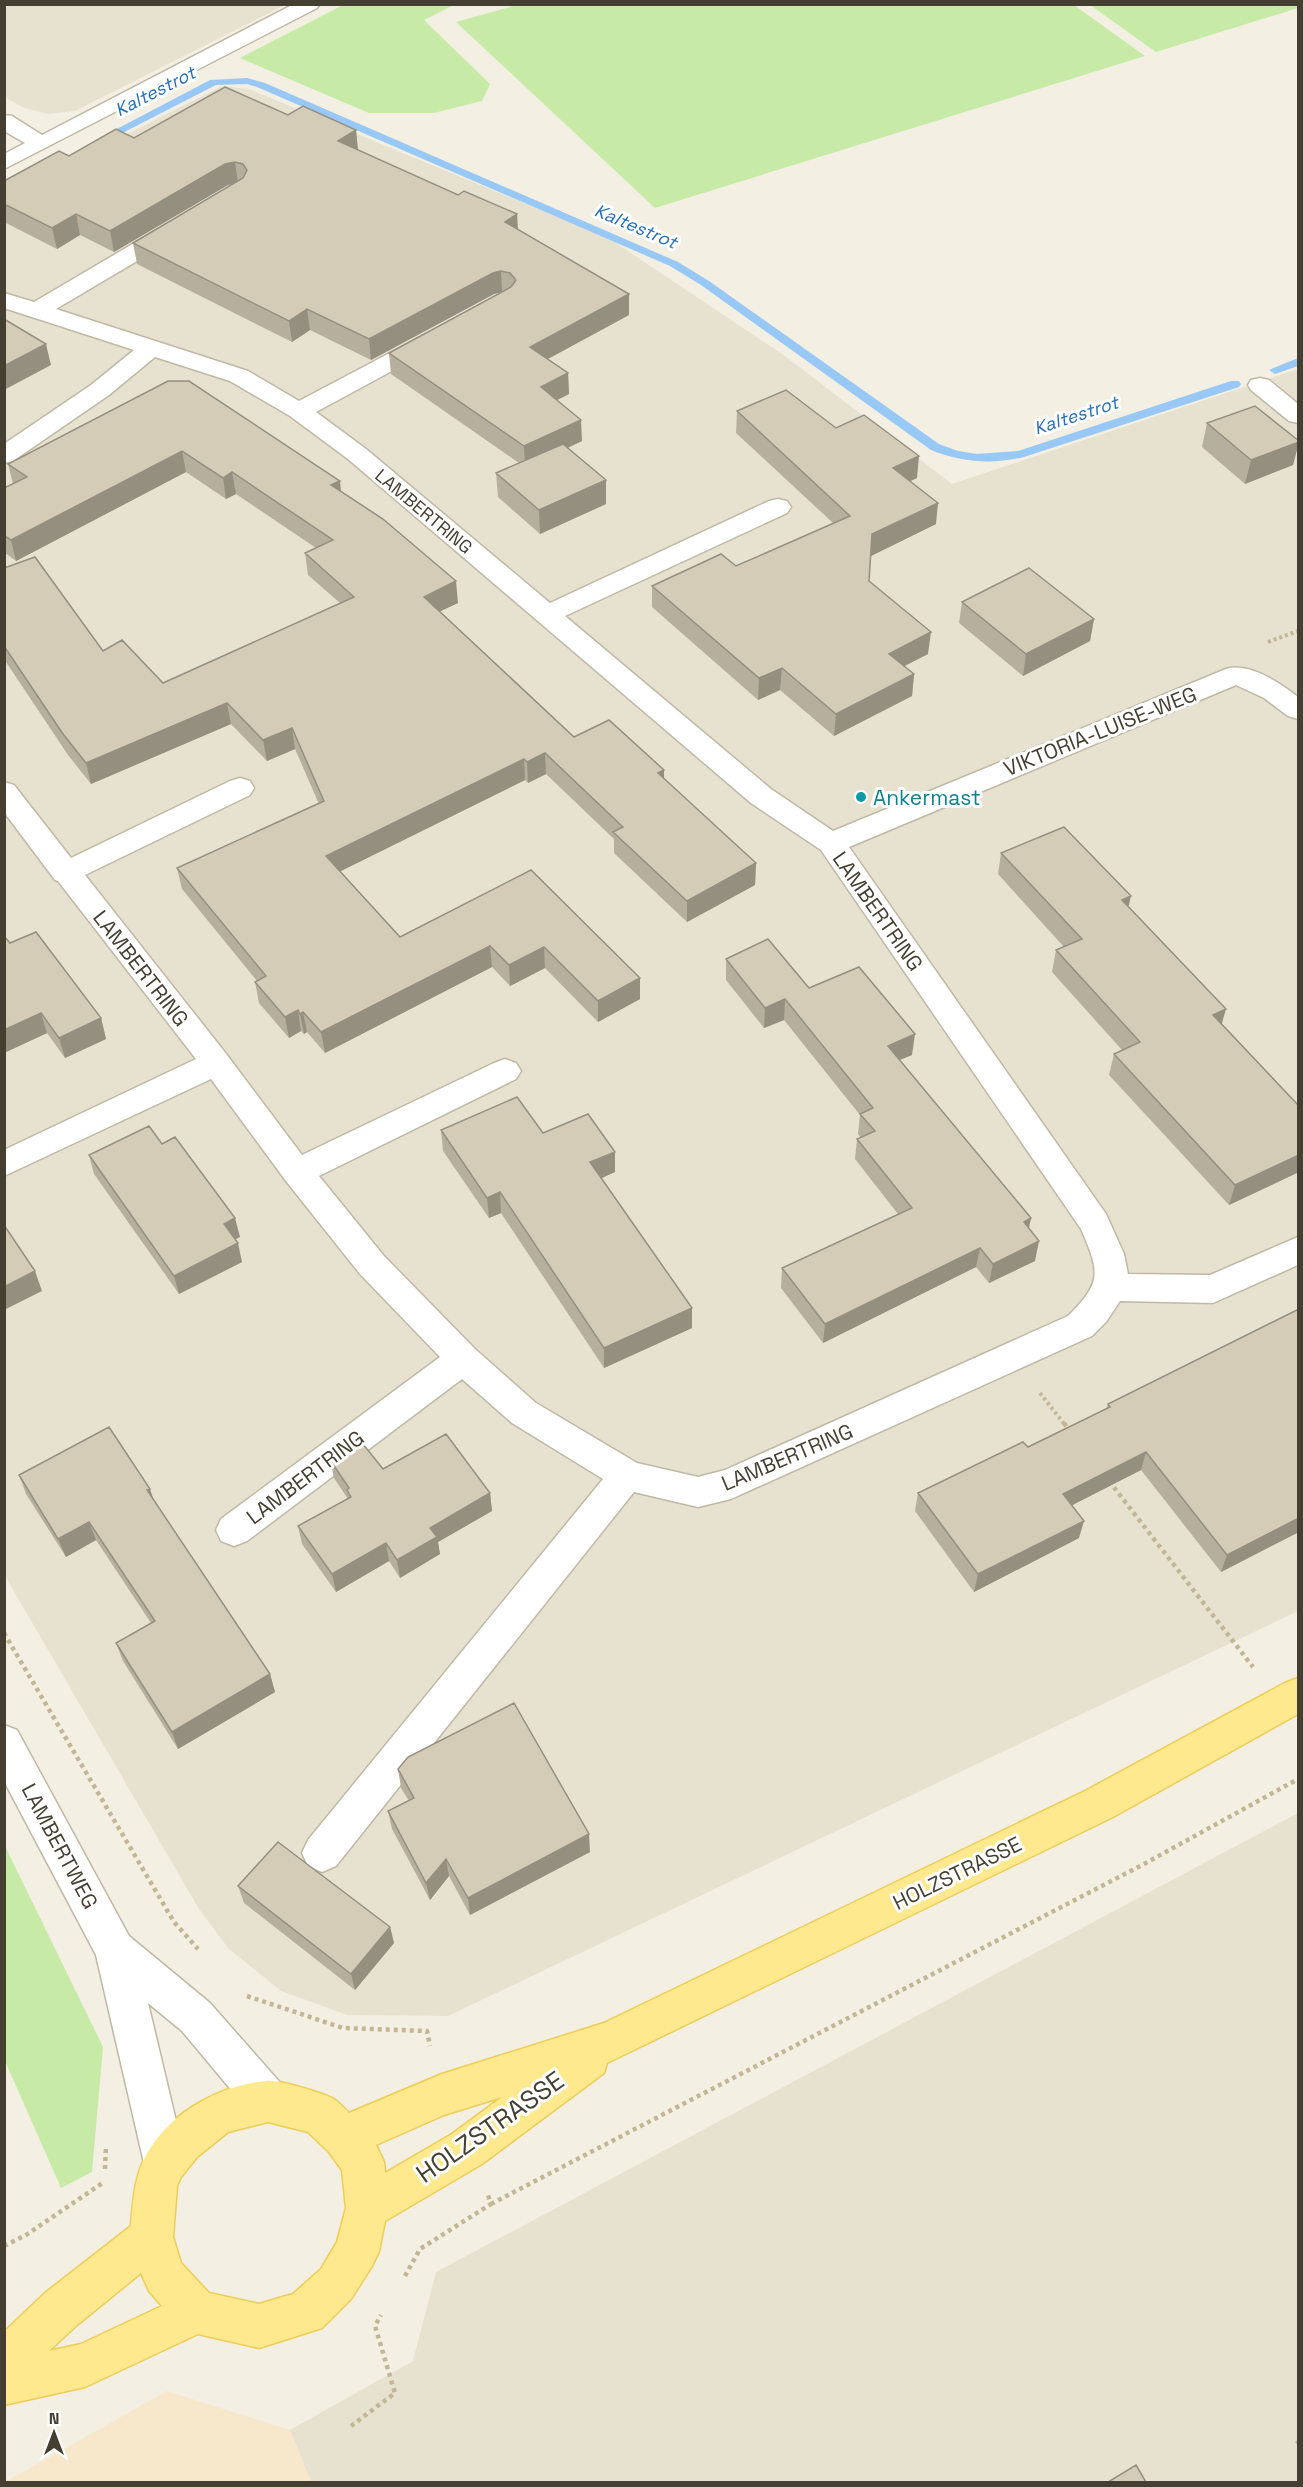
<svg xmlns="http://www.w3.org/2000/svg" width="1303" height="2487" viewBox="0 0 1303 2487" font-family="'Space Grotesk',sans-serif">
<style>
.residential{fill:#e7e2d0}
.commercial{fill:#f8e8cb}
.green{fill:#c7eba7}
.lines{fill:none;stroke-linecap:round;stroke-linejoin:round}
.stream{fill:#98c8f6;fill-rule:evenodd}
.minor-casing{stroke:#bfb8a4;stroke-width:3}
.major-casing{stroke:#edcd56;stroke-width:3}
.path-far1{stroke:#c2b694;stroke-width:4;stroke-dasharray:3 3;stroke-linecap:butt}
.path{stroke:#c2b694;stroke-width:4.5;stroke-dasharray:4 4;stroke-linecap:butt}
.minor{fill:#fff;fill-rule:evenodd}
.major{fill:#ffe98f;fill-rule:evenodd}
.wall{fill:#b7af9d}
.shaded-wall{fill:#958f80}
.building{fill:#d5ccb7;stroke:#958f80;stroke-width:1.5}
.culture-dot{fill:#0f9aa8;stroke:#fff;stroke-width:2}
.labels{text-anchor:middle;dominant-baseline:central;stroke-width:6;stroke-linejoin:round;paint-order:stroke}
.far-water-label{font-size:18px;font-style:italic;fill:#236db9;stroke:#fff}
.far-street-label{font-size:18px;fill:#453f32;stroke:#fff}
.street-label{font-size:21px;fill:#453f32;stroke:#fff}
.culture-label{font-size:21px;fill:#0d838f;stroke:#fff;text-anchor:start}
.near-street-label{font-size:26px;fill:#453f32;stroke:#fff}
</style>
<rect width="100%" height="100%" fill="#f3efe2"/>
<path class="residential" d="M5 4H285V5L75 111 48 114 24 108 5 97Z
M222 86 249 89 610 239 785 356 952 484 1298 369V1611L448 2016 347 2015 281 1991 228 1948 199 1909 5 1576 4 196Z
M1298 1813V2482H311L290 2430 413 2361 436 2272Z"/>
<path class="commercial" d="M167 2391 290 2430 311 2482H5Z"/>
<path class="green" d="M521 4 1074 5 1145 56 655 208 456 22Z
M1298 4V8L1156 52 1090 5Z
M343 5H454L424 20 490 84 482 101 434 113H369L240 58Z
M5 1846 103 2047 92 2172 61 2188 5 2061Z"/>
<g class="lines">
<path class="stream" d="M247 78 265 83 678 262 709 281 939 444 958 451 977 454 1018 451 1231 381H1239L1241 384 1239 387 1024 457C992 465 961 462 931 450L701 285 670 266 257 87 247 84 216 85 103 143 99 144 94 141 210 80Z
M1298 358V366L1275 374 1269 370Z"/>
<defs>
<path id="minor" d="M294 4H320L317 8 4 169V154L25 143 4 131V115L12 116 42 135Z
M173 223 181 225 184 230 181 235 56 309 248 371 299 401 422 336 430 334 438 336 442 341 438 346 316 412 366 449 550 603 769 501 778 499 787 501 791 507 787 513 565 616 771 789 833 831 1226 669C1249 662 1280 683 1298 697V719L1288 716 1264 698 1236 685 849 847 1106 1214 1124 1254 1128 1274 1210 1275 1298 1237V1265L1213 1303 1120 1301 1106 1322 1092 1336 731 1499 698 1507 634 1492 336 1866 322 1872 308 1866 302 1853 308 1840 603 1479 512 1423 462 1379 247 1541 234 1546 221 1541 216 1530 221 1519 440 1357 360 1274 286 1181 211 1079 4 1176V1150L196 1059 58 881 55 880 4 812V782L14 785 71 858 230 781 240 778 250 781 254 788 250 795 85 875 227 1055 302 1155 494 1063 505 1059 516 1063 521 1071 516 1079 319 1176 384 1256 475 1349 536 1403 637 1463 698 1477 725 1470 1068 1316C1102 1282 1100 1273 1081 1229L821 850 751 803 348 459 290 416 230 381 155 357 109 395 13 461 4 463V444L91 385 134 350 4 308V293L34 302 165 225Z
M1260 378 1269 380 1298 404V423L1289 421 1251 390 1248 385 1251 380Z
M4 1725 17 1730 129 1936 210 2003 283 2086 289 2101 283 2116 268 2122 253 2116 182 2031 148 2003 186 2163 180 2178 165 2184 150 2178 144 2163 96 1955 4 1781Z"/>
<path id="major" d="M1298 1678V1714L1113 1817 607 2063 604 2073 482 2164 385 2221 379 2251 372 2266 351 2299 322 2328 259 2348 198 2334 85 2387 4 2405V2332L45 2293 131 2226C133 2199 135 2170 151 2147 175 2110 222 2085 266 2081 277 2079 322 2093 332 2098 339 2102 344 2108 349 2113L442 2074 604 2023 1085 1791 1285 1683ZM502 2097 452 2134 385 2173 384 2162 376 2145 444 2115ZM268 2122 308 2132 329 2152 342 2170 346 2208 337 2242 321 2269 293 2294 259 2304 209 2293 181 2263 173 2237 177 2186 181 2177 197 2157 228 2132ZM141 2273 149 2291 162 2306 81 2344 49 2351 77 2325Z"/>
</defs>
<use href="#minor" class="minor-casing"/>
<use href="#major" class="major-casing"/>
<path class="path-far1" d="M1268 642 1298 631
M1040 1393 1065 1425"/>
<path class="path" d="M1064 1423 1069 1430
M1109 1481 1253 1667
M4 1633 174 1922 198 1949
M247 1996 343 2028 427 2031 430 2046
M105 2169 106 2146
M491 2204 1144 1864 1298 1779
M4 2246 26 2235 104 2182
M405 2276 420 2249 491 2204 488 2195
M351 2426 395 2393 375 2326 381 2315"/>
<use href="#minor" class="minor"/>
<use href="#major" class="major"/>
</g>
<path class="wall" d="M288 115 356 130 358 150 458 195 517 214 518 230 629 294V315L548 359 568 373 569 394 557 400 582 441 568 448 606 504 540 534 498 497 496 473 519 463 391 374 389 353 502 292 494 294 371 360 310 330 292 342 137 264 133 243 234 184 228 185 114 252 80 235 57 249 4 222V181L69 156 134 138Z
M168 381 341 492 458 603 440 611 574 737 664 770V779L756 863 755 885 687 922 614 853V839L546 774 528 783 525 780 340 871 400 937 531 870 640 978V999L598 1022 545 968 510 986 492 967 325 1053 307 1032 304 1034 301 1031 289 1038 259 1003 255 982 257 981 182 889 177 868 319 804 295 749 267 761 231 724 91 784 68 755 4 659V568L103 651 163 683 340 603 308 575 305 553 316 548 236 494 226 499 186 472 16 561 4 552V488L13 484 8 464Z
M737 411 836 428 917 478 910 481 936 524 871 556 869 581 928 654 904 666 914 674 912 696 834 736 780 690 758 700 652 607V586L736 566 833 523 736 433Z
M1207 423 1299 441 1293 465 1245 484 1202 447Z
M962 602 1094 619 1090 641 1023 676 959 623Z
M1001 853 1128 907 1222 1024 1299 1106V1172L1229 1205 1109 1075 1114 1054 1122 1050 1052 972 1056 950 1064 947 998 874Z
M4 936 10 943 101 1018 106 1039 65 1058 47 1033 4 1053Z
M726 959 809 988 912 1055 899 1060 1031 1218 1029 1228 1035 1261 989 1283 976 1267 823 1343 781 1288 782 1268 898 1214 855 1159 857 1139 861 1138 858 1134 860 1115 784 1020 764 1028 726 980Z
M441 1130 543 1133 615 1152V1172L601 1178 692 1328 604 1368 501 1213 489 1218 443 1151Z
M162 1144 240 1237 235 1239 242 1262 179 1294 94 1174 89 1155Z
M1299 1309V1532L1221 1572 1141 1470 1072 1505 1079 1538 974 1592 915 1511 918 1493 1028 1447 1106 1410 1108 1404Z
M330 1460 383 1469 490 1493 492 1511 438 1542 440 1554 400 1578 389 1561 336 1592 302 1544 298 1526 348 1499 334 1478Z
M19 1475 153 1500 270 1674 275 1692 178 1749 123 1661 116 1643 151 1623 96 1540 66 1557 26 1494Z
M398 1769 590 1852 470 1915 449 1876 430 1900 392 1829 388 1811 409 1801 401 1788Z
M238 1886 390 1927 394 1943 355 1990 244 1903Z
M1299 2439V2446L1295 2442Z"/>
<path class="shaded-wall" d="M356 130 358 151 338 141Z
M235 162 238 183 228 185 114 252 110 231 225 164Z
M76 214 80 235 57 249 52 228Z
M517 214 518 234 505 222Z
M501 271 502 292 494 294 371 360 369 339 493 273Z
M629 294V315L531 368 530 347Z
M307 309 310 330 292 342 289 321Z
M46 344 51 365 4 390V366Z
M568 373 569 394 541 408V387Z
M581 420 582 441 525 467 524 446Z
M1299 442 1293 465 1245 484 1251 460Z
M182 451 186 472 16 561 11 540Z
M919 456 917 478 891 490 893 468Z
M232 472 236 494 226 499 223 478Z
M606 480V504L540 534 539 510Z
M340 481 342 502 331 485Z
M938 503 936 524 871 556 872 534Z
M456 581 458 603 426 618 424 597Z
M1094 619 1090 641 1023 676 1026 654Z
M931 632 928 654 887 675 889 654Z
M782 668 780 690 758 700 759 678Z
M914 674 912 696 834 736 836 714Z
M227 703 231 724 91 784 86 763Z
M292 728 295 749 267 761 263 740Z
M545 753 546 774 528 783 527 762Z
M524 759 525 780 329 877 326 856Z
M664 770V791L658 773Z
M756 863 755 885 687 922V901Z
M1131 896 1126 917 1122 900Z
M490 946 492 967 325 1053 321 1032Z
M544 947 545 968 510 986 509 965Z
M640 978V999L598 1022V1001Z
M785 999 784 1020 764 1028 765 1008Z
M1226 1009 1220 1030 1213 1015Z
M298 1010 301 1031 289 1038 285 1017Z
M303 1012 307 1032 304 1034 300 1014Z
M41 1013 47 1033 4 1053V1030Z
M101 1018 106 1039 65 1058 59 1038Z
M915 1034 912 1055 885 1066 888 1046Z
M615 1152V1172L591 1183 590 1162Z
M1299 1155V1172L1229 1205 1235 1185Z
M500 1192 501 1213 489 1218 487 1198Z
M235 1218 240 1237 228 1243 224 1224Z
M1031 1218 1026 1238 1024 1222Z
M1039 1241 1035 1261 989 1283 993 1264Z
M238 1243 242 1262 179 1294 174 1276Z
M980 1248 976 1267 823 1343 825 1324Z
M35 1271 42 1291 4 1310V1287Z
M692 1308V1328L604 1368V1348Z
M1146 1452 1141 1470 1059 1512 1063 1494Z
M150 1489 156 1507 147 1490Z
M490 1493 492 1511 438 1542 440 1554 400 1578 397 1560 430 1528Z
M1299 1518V1532L1221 1572 1227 1555Z
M1084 1521 1079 1538 974 1592 978 1574Z
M89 1522 96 1540 66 1557 58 1539Z
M386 1543 389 1561 336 1592 332 1574Z
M270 1674 275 1692 178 1749 172 1732Z
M589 1834 590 1852 470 1915 468 1898Z
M446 1859 449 1876 430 1900 426 1883Z
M390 1927 394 1943 355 1990 351 1974Z"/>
<path class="building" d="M225 87 288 115 303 106 356 130 338 141 458 195 464 191 517 214 505 222 629 294 530 347 568 373 541 387 581 420 524 446 389 353 511 287 516 280 510 273 501 271 493 273 369 339 307 309 289 321 133 243 243 178 247 170 243 164 235 162 225 164 110 231 76 214 52 228 4 204V181L59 151 69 156 116 129 134 138Z
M4 319 46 344 4 366Z
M168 381H189L340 481 331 485 383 519 456 581 424 597 574 737 609 720 664 770 658 773 756 863 687 901 613 832 623 827 545 753 527 762 524 759 326 856 400 937 531 870 640 978 598 1001 544 947 509 965 490 946 321 1032 303 1012 300 1014 298 1010 285 1017 255 982 266 976 177 868 324 801 292 728 263 740 227 703 86 763 63 734 4 646V568L35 557 103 651 122 640 163 683 354 597 305 553 333 540 232 472 223 478 182 451 11 540 4 535V488L27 477 8 464Z
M786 390 836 428 864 415 919 456 893 468 938 503 872 534 869 581 931 632 889 654 914 674 836 714 782 668 759 678 652 586 721 554 736 566 850 516 737 411Z
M1255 406 1299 441V442L1251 460 1207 423Z
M563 444 606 480 539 510 496 473Z
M1029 568 1094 619 1026 654 962 602Z
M1064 827 1131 896 1122 900 1226 1009 1213 1015 1299 1106V1155L1235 1185 1114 1054 1140 1042 1056 950 1082 939 1001 853Z
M36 932 101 1018 59 1038 41 1013 4 1030V936L10 943Z
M768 939 809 988 859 967 915 1034 888 1046 1031 1218 1024 1222 1039 1241 993 1264 980 1248 825 1324 782 1268 912 1208 857 1139 875 1131 860 1114 873 1108 785 999 765 1008 726 959Z
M517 1097 543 1133 588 1114 615 1152 590 1162 692 1308 604 1348 500 1192 487 1198 441 1130Z
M149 1126 162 1144 175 1137 235 1218 224 1224 238 1243 174 1276 89 1155Z
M4 1225 35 1271 4 1287Z
M1299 1309V1518L1227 1555 1146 1452 1063 1494 1084 1521 978 1574 918 1493 1023 1442 1028 1447 1110 1407 1108 1404Z
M109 1427 150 1489 147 1490 270 1674 172 1732 116 1643 155 1621 89 1522 58 1539 19 1475Z
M446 1434 490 1493 430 1528 437 1537 397 1560 386 1543 332 1574 298 1526 351 1497 347 1490 349 1488 330 1460 359 1439 383 1469Z
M514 1703 589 1834 468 1898 446 1859 426 1883 388 1811 414 1798 398 1769 408 1757Z
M278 1842 390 1927 351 1974 238 1886Z
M1136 2465 1146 2482H1108Z"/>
<circle class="culture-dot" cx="861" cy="797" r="6"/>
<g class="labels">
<g class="far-water-label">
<text transform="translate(155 91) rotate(-27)">Kaltestrot</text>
<text transform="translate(636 226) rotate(23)">Kaltestrot</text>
<text transform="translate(1076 415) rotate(-18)">Kaltestrot</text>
</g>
<g class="far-street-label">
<text transform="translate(424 511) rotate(40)">LAMBERTRING</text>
</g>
<g class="street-label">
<text transform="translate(1100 731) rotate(-22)">VIKTORIA-LUISE-WEG</text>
<text transform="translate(878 911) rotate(55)">LAMBERTRING</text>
<text transform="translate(141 968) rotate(52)">LAMBERTRING</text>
<text transform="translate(787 1457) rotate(-23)">LAMBERTRING</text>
<text transform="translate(305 1477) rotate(-37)">LAMBERTRING</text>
<text transform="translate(60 1846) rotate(62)">LAMBERTWEG</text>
<text transform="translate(957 1873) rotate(-26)">HOLZSTRASSE</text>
</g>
<g class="culture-label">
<text x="873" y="797">Ankermast</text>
</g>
<g class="near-street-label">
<text transform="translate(490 2127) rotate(-35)">HOLZSTRASSE</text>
</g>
</g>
<rect width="1303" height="2487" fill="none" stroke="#453f32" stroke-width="12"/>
<g transform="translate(54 2433)" stroke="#ffffff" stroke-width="4.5" paint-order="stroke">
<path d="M0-4.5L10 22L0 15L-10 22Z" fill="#453f32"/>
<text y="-9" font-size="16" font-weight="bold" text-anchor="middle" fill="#453f32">N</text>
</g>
</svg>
